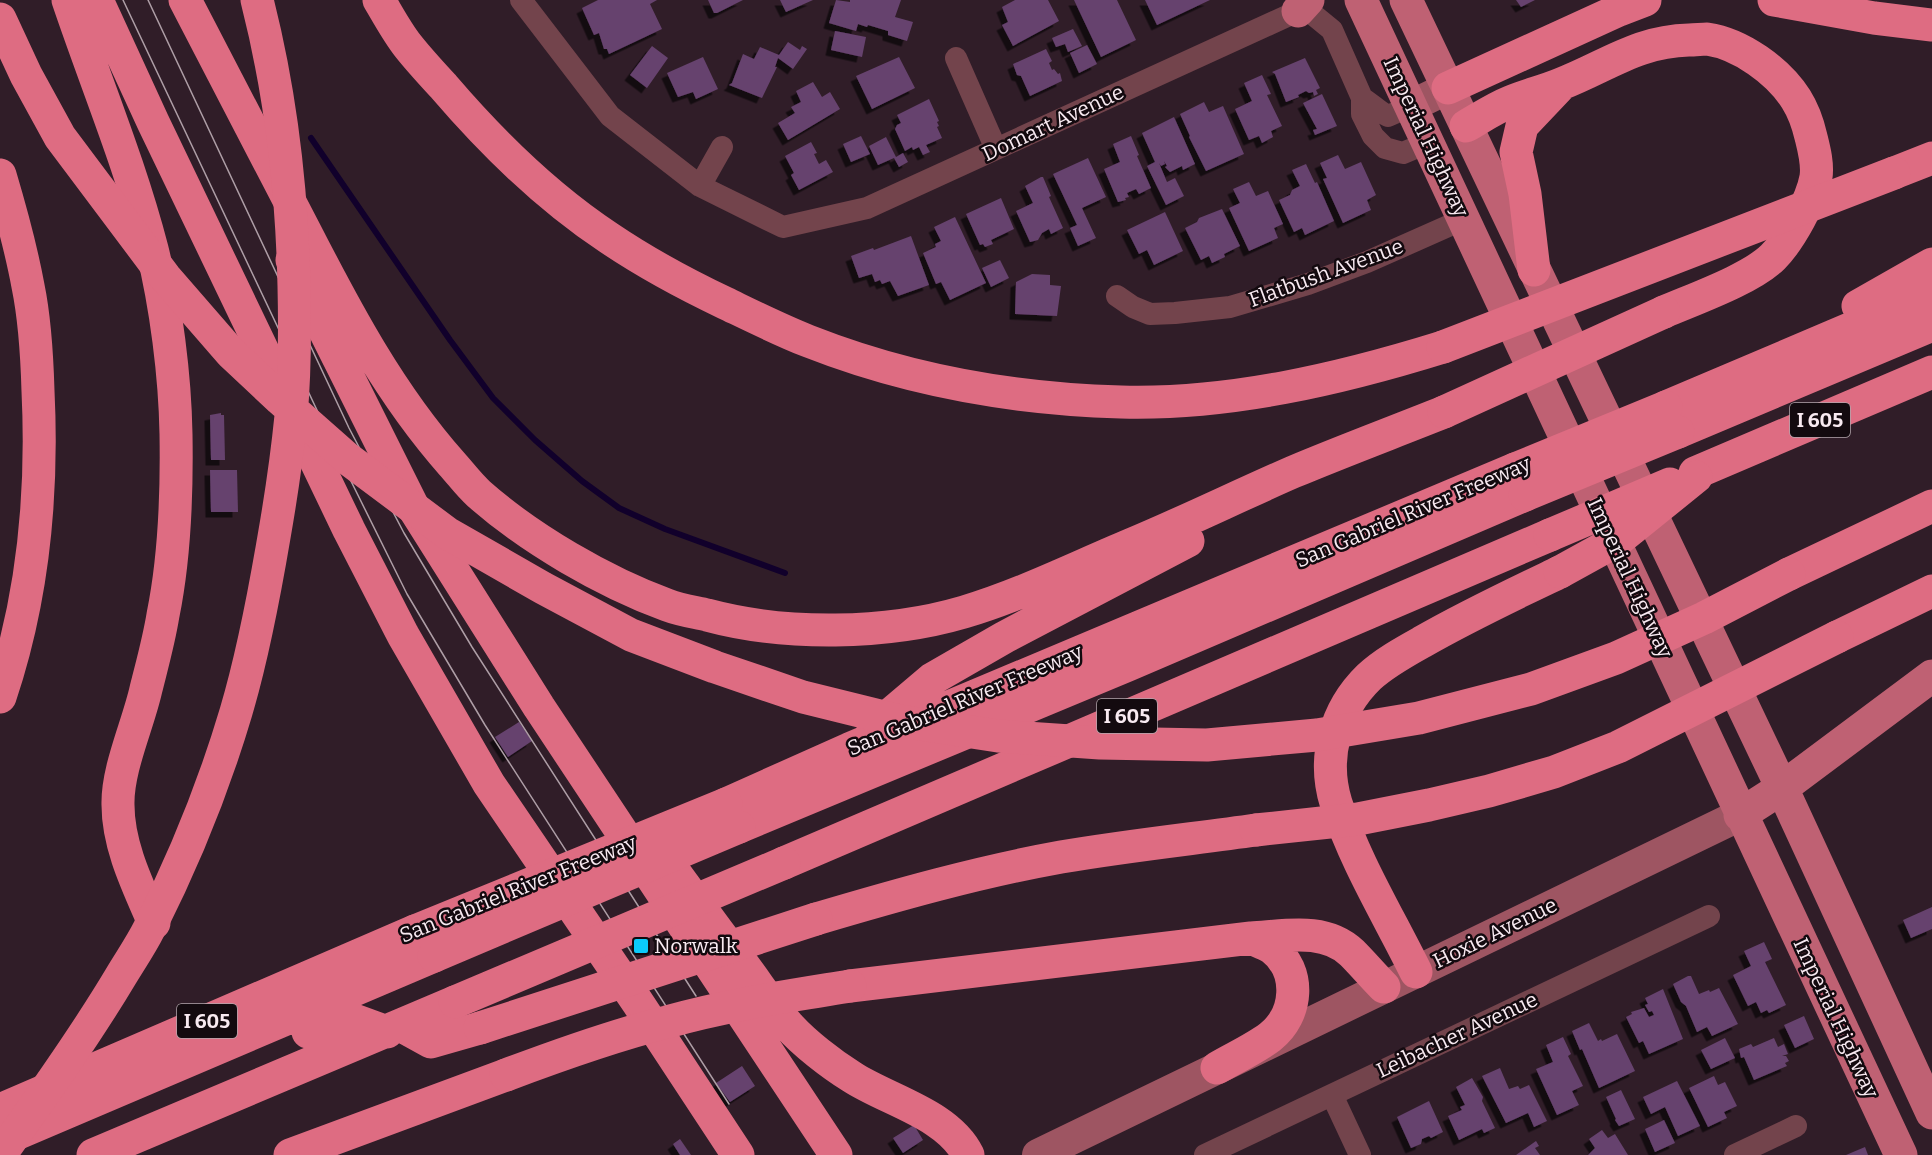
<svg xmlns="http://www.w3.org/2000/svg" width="1932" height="1155" viewBox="0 0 1932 1155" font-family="Bitter,serif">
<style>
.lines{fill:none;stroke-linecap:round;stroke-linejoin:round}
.stream{stroke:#11002b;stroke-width:6}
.building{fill:#66426e;filter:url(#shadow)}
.street{stroke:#73444c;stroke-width:22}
.secondary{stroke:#9e5562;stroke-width:32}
.primary{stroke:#bf6173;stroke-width:33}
.highway{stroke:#de6c82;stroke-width:33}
.tram{stroke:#ae9ea6;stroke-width:1.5}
.highway-bridge{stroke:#de6c82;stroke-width:33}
.poi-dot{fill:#0bcafa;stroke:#130a0f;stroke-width:2}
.labels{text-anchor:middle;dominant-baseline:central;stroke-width:5;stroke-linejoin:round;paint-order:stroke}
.shield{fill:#130a0f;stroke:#b3a7ad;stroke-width:1.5}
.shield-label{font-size:20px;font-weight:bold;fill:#f8eaf1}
.street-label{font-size:21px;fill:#f8eaf1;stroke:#130a0f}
.poi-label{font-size:21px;fill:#f8eaf1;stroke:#130a0f;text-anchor:start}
</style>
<defs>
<filter id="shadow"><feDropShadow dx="-5.5" dy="5.5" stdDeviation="0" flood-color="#0009"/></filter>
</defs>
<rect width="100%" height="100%" fill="#301d28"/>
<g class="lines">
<path class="stream" d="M311 138 450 340 493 398 535 440 582 481 619 508 665 529 785 573"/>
</g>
<path class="building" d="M598 0H657L650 4 662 29 609 54 607 49H604L599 33 594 35 582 8Z
M708 0H743L717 13H714Z
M780 0H813L786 12Z
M836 0 850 2V0H901L895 17 913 22 907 41 888 35V31L868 25 867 27 858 24 856 31 829 23Z
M1015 0H1048L1059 21 1013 46 1002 25 1008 22 1002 7Z
M1074 0H1117L1136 40 1101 57Z
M1145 0H1210L1157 25Z
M1516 0H1535L1521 7Z
M1073 29 1082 46 1068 52 1065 44 1056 47 1052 38Z
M835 31 866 37 862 57 831 50Z
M788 42 800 50 802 46 807 49 793 69 778 58 775 67H777L762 98 729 85 732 83 743 54 754 59 760 47 779 55Z
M1087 45 1097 64 1079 73 1070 53Z
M652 46 668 58 647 88 630 75Z
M1046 49 1052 61 1049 63 1052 70 1054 69 1058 74 1060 73 1062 81 1030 96 1021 76 1017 75 1013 64Z
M703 57 718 89 696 99 693 92 678 97 667 73Z
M899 57 915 88 872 109 856 76Z
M1305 58 1320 88 1316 90 1318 94 1314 96 1313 92 1309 93 1306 91 1298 95 1299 97 1286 102 1275 74 1272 72Z
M1262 75 1271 94 1267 95 1282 126 1271 131 1273 137 1262 143 1259 136 1249 140 1235 109 1252 101 1244 83Z
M813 82 822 97 830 92 840 109 788 140 778 123 795 113 791 107 801 102 796 91Z
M1322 94 1337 126 1315 135 1313 130 1317 129 1303 103Z
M929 99 939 121 937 122 939 126 937 127 942 138 926 145 930 152 923 155 919 147 913 150 912 147 905 151 895 129 897 125 901 123 897 115Z
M1204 102 1209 112 1223 106 1244 154 1206 171 1189 137 1190 136 1180 114Z
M1174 117 1195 164 1183 170 1182 166 1170 172 1165 167 1167 166 1164 161 1165 164 1161 166 1159 163 1167 182 1175 178 1184 196 1166 205 1147 166 1155 162 1142 133Z
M861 136 870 154 851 162 843 144Z
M1131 136 1139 155 1137 156 1151 188 1139 194 1136 189 1127 193 1129 197 1125 198 1126 200 1118 202 1104 169 1120 162 1113 144Z
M886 137 896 157 903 153 908 162 899 167 894 158 878 165 869 146Z
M811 142 817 153 814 154 819 164 826 160 833 172 799 190 791 175 794 173 785 156Z
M1338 155 1345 169 1361 162 1376 195 1367 200 1371 210 1343 223 1323 179 1327 178 1320 163Z
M1088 158 1106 197 1082 208 1096 238 1078 246 1070 228 1077 225 1053 174Z
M1306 164 1315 183 1317 182 1334 221 1305 235 1302 228 1294 232 1279 200 1290 195 1292 190 1300 186 1292 170Z
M1041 177H1043L1051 196 1049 197 1063 228 1051 234 1049 229 1042 233 1038 240 1030 242 1016 211 1033 203 1025 186Z
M1249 182 1256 196 1268 191 1283 224 1274 228 1278 238 1249 251 1229 208 1240 203 1233 189Z
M1001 198 1014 229 991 240 993 244 985 247 983 244 980 245 966 214Z
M1222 209 1240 246 1224 254 1225 257 1212 263 1209 256 1201 260 1185 228 1197 222 1199 218Z
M1165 212 1183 251 1154 265 1147 250 1139 254 1127 230Z
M955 217 986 283 950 300 941 282 936 284 923 253 936 247 935 244 941 241 934 227Z
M911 236 929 285 898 296 890 281 882 284 880 280 875 282 872 274 859 278 851 256 873 248 874 250Z
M1000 260 1009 278 991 287 982 268Z
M1032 274 1050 275V285L1061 286 1057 316 1015 314 1016 282Z
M221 413V415H224L225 460H211L210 415Z
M210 470H237L238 512H211Z
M519 722 532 741 508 757 495 737Z
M1932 907V929L1911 938 1903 920Z
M1764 942 1772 959 1765 962 1786 1005 1769 1013 1767 1010 1761 1013 1756 1002 1748 1006 1733 975 1751 966 1744 951Z
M1688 976H1691L1699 994 1709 990 1710 992 1719 988 1738 1024 1712 1036 1707 1027 1697 1032 1686 1006 1681 1002 1673 984Z
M1663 989 1683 1039 1649 1054 1643 1041 1639 1043 1626 1017 1632 1014 1631 1012 1644 1008 1649 1017 1654 1015 1652 1011 1649 1012 1645 1005 1648 1004 1645 998Z
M1804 1016 1814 1039 1795 1048 1784 1025Z
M1589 1023 1598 1041 1601 1039 1602 1041 1617 1034 1635 1071 1599 1088 1582 1049 1580 1050 1572 1031Z
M1563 1037 1571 1054 1568 1056 1583 1086 1572 1091 1579 1105 1557 1115 1536 1069 1553 1062 1546 1045Z
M1725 1038 1735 1058 1711 1069 1701 1050Z
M1774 1038 1778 1047 1784 1044 1788 1054 1782 1056H1786L1789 1061 1785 1063 1787 1066 1754 1080 1744 1057 1741 1058 1739 1049 1751 1044 1753 1047Z
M742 1066 755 1086 730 1102 716 1083Z
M1500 1068 1509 1089 1518 1086 1520 1089 1529 1085 1547 1121 1534 1127 1528 1113 1506 1123 1482 1076Z
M1714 1076 1718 1085 1725 1082 1737 1106 1724 1112 1727 1118 1708 1127 1689 1088Z
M1472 1078 1483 1097 1482 1101 1495 1128 1484 1133 1482 1129 1459 1140 1448 1116 1462 1110 1460 1107 1465 1105 1456 1087Z
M1677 1081 1700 1126 1678 1136 1665 1107 1651 1114 1643 1097Z
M1621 1090 1635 1119 1619 1126 1615 1120 1616 1119 1606 1097Z
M1429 1101 1443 1132 1431 1138 1429 1136 1422 1139 1421 1144 1411 1148 1397 1117Z
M1664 1120 1675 1143 1655 1152 1645 1129Z
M914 1125 923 1140 903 1153 893 1138Z
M1602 1130 1608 1138 1615 1134 1628 1155H1588L1595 1148 1589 1139Z
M680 1139 691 1155H680L673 1144Z
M1536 1141 1539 1146 1535 1148 1540 1155H1516Z
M1865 1147 1868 1155H1846Z"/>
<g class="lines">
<path class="street" d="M521 0 610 116 700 186 783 227 867 208 1298 11 1310 12 1332 30 1362 98V114L1373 136 1385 148 1403 153 1429 142
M956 58 996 149
M1362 98C1371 103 1379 112 1388 116L1411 106
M700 186 722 147
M1117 296 1133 307 1150 314 1175 313 1230 307 1308 284 1367 262 1464 219
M1332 1095 1360 1155
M1205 1155 1709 916
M1735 1155 1796 1126"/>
<path class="secondary" d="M1411 106 1448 88
M1038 1155 1740 815"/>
<path class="primary" d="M1361 0C1543 384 1719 771 1901 1155
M1406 0 1782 788 1932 1113
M1298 11 1308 0
M1740 815 1782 788 1932 676"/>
<path class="highway" d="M68 0C96 83 130 164 152 249 166 305 175 376 176 434 177 493 175 556 163 615 159 640 152 665 146 689 138 725 117 769 118 805 118 846 138 886 154 923
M97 0 153 122 349 530 403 635 489 784 638 1003 738 1155
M185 0C225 77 265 154 305 231 347 313 390 394 452 464 461 474 469 485 479 494 530 539 604 582 667 605 680 610 694 612 707 615 785 636 886 635 964 612 1021 595 1075 568 1130 545 1185 522 1238 496 1293 472 1343 451 1394 432 1444 412
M379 0C388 15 397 32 408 46 419 60 432 74 444 87 492 143 547 197 609 238 646 263 685 284 725 303 752 316 780 330 808 341 907 380 1015 399 1121 402 1229 405 1340 379 1443 347
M1774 0 1874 18 1932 25
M1448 88 1619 10 1645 0
M1466 126C1480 118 1495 108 1510 102 1527 95 1544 91 1561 84 1607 66 1638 41 1689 40 1695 40 1702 39 1707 39 1741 44 1778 71 1796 99 1803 110 1808 124 1811 137 1814 149 1818 164 1816 177 1812 200 1790 240 1773 257 1751 279 1694 299 1664 312
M1894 173 1932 158
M0 175C11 212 21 248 28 286 35 320 37 356 38 391 43 494 33 599 0 697
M292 260 321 323 413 507 539 707 836 1155
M1534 270 1525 194 1516 152 1522 126 1558 88
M1858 306 1932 264
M1666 407 1932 294
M1678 432 1932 325
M1695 473 1932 372
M1789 574 1932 506
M1837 637 1932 591
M873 729 932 679 1005 637 1188 541
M726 804 849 749 1515 469
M739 827 1128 665 1525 495
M657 848C685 886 712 925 741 962 757 983 771 1005 788 1025 804 1043 831 1064 852 1077 887 1100 948 1114 968 1155
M784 863 1550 535
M816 919C897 895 978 872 1061 857 1125 846 1191 839 1256 830
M1416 972C1389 917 1355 862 1336 803 1322 758 1335 710 1369 677 1384 663 1404 652 1422 642 1467 616 1514 594 1560 572
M850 986 1251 938C1285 936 1325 927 1352 953 1363 964 1373 976 1384 987
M402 1026 431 1042 480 1028
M308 1032 346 1017 387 1032
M1217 1068C1234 1058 1254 1049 1270 1037 1298 1015 1302 971 1272 948 1266 944 1257 941 1251 938
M0 1110 415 931
M2 1140 434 956
M93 1155 455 1002
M290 1155 506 1075"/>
<path class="tram" d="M123 0 342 463 407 594 485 725 729 1104
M148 0 349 428 404 533 472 647 696 996"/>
<path class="highway-bridge" d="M0 19 26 75 60 137 165 277 231 353 280 399 348 459 447 533 543 588 631 635 715 667 803 697 900 721 998 736 1100 743 1207 745 1317 735 1419 718 1531 689 1616 658 1704 618 1789 574
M1443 347 1894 173
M1444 412 1664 312
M1515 469 1666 407
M1525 495 1678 432
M1550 535 1670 484
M1560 572 1618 540 1696 477
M1256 830 1358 819 1429 805 1489 791 1554 772 1618 747 1837 637
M415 931 726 804
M434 956 739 827
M455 1002 784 863
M480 1028 816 919
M506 1075C559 1055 612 1036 667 1022 727 1005 789 996 850 986
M0 1155C42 1097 84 1038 121 976 130 961 141 945 149 929 184 860 214 786 236 712 253 655 264 596 274 537 281 497 287 456 291 416 295 373 295 329 294 286 292 190 281 94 257 0"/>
</g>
<rect class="poi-dot" x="633" y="938" width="16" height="16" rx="3"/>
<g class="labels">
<g class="shield">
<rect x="1790" y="403" width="60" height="34" rx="4.5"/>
<rect x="1097" y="699" width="60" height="34" rx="4.5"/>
<rect x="177" y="1004" width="60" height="34" rx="4.5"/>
</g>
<g class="shield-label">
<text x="1820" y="420">I 605</text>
<text x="1127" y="716">I 605</text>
<text x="207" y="1021">I 605</text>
</g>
<g class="street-label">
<text transform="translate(1053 123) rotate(-25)">Domart Avenue</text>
<text transform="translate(1426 137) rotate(65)">Imperial Highway</text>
<text transform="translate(1326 273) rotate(-20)">Flatbush Avenue</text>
<text transform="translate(1413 512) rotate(-23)">San Gabriel River Freeway</text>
<text transform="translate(1630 578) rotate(65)">Imperial Highway</text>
<text transform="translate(965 700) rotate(-23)">San Gabriel River Freeway</text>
<text transform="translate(518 889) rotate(-22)">San Gabriel River Freeway</text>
<text transform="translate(1495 933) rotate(-26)">Hoxie Avenue</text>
<text transform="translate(1836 1018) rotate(65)">Imperial Highway</text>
<text transform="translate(1457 1035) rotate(-25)">Leibacher Avenue</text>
</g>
<g class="poi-label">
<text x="654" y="946">Norwalk</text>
</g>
</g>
</svg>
